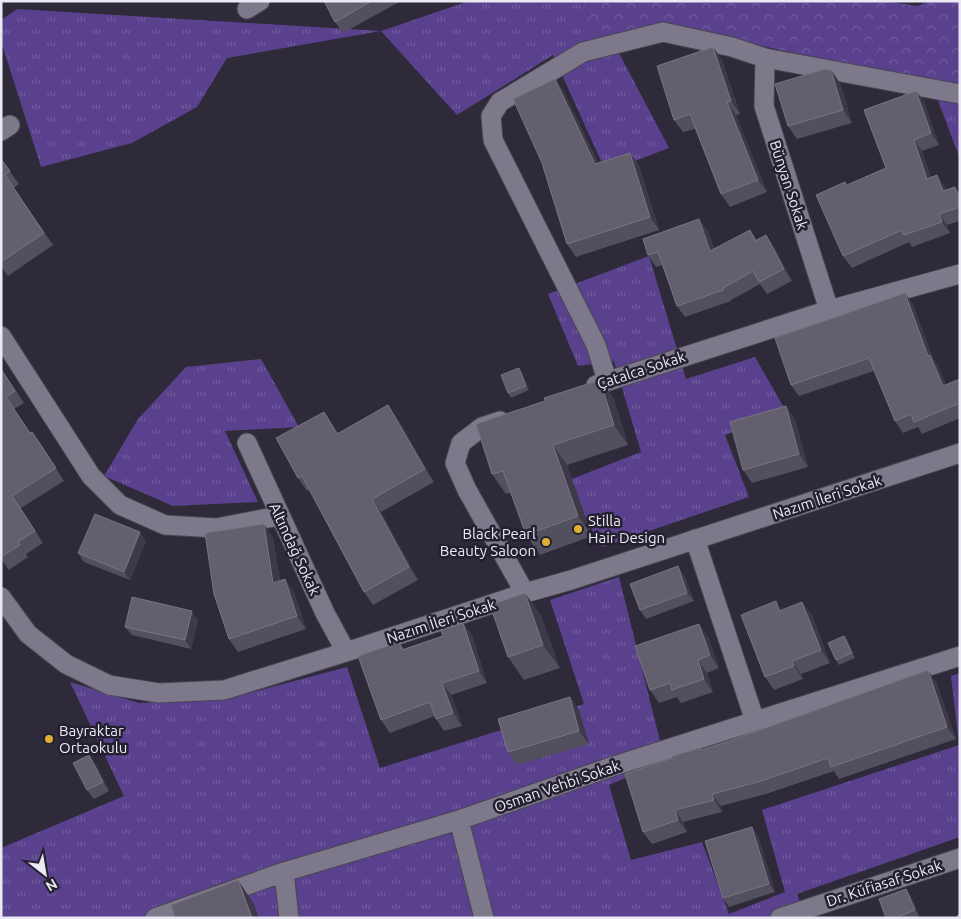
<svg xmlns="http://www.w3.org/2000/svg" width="961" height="919" viewBox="0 0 961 919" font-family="Ubuntu,sans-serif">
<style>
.grass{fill:url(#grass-tufts)}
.forest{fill:url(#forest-crowns)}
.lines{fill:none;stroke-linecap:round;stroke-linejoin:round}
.minor-casing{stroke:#494653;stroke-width:21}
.minor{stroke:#7d798b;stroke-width:19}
.wall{fill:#524f5e}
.shaded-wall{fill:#3d3949}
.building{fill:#635f6e;stroke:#787583}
.poi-dot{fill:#e1af34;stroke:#24202f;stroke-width:2}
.labels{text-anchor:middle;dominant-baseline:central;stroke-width:5;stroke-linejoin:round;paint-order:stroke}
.street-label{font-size:15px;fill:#ebe9f4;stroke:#24202f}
.poi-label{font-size:15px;fill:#ebe9f4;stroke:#24202f;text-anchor:start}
</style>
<defs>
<pattern id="grass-tufts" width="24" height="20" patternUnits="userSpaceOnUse" patternTransform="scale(1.25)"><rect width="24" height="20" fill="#59418d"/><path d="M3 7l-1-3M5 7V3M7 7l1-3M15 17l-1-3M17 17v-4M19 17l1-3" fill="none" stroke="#715c9e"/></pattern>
<pattern id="forest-crowns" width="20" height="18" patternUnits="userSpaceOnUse" patternTransform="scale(1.25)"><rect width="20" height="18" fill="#59418d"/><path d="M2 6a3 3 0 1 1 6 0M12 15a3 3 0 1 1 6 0" fill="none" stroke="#715c9e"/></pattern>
</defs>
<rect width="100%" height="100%" fill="#2e2a39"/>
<path class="grass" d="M469 1H582L599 38 610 36 669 148 606 172 553 55 457 115 381 31 227 58 197 107 132 143 41 167 1 41V20L17 9 381 31Z
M931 82 960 88V159Z
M649 256 686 379 755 357 786 411 725 435 749 497 602 547 564 482 641 452 614 361 578 366 548 294Z
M261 359 299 427 225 431 258 502 173 506 104 476 138 419 186 367Z
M619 577 665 761 609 785 631 860 702 842 729 914 785 892 762 810 959 745 951 676 960 673V837L797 894 806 918H1V848L124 796 70 682 139 703 231 698 347 667 380 768 584 704 550 600Z"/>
<path class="forest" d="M582 1H884L918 6 929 1H960V88L658 24 599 38Z"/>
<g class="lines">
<defs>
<path id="minor" d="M247 9 260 1
M765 58 764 106 829 310
M1 131 10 125
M1 336 91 476 120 505 165 525 216 528 279 516
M607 380 596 345 493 140 491 116 500 102 583 52 663 32 732 47 765 58 960 94
M596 385 829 310 960 274
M500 421 482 427 461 443 455 463 467 490 525 593
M247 443 325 613 346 652
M695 539 755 721
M1 597 28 634 66 664 109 685 159 693 224 690 346 652 525 593 571 580 960 453
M459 820 484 918
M284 872 289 918
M155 918 284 872 459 820 611 767 960 656
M780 918 960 858"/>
</defs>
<use href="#minor" class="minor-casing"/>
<use href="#minor" class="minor"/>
</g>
<path class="wall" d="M324 1H401L343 33 335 22Z
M713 47 722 60 740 114 736 115 767 192 730 207 721 194 695 129 683 132 674 120Z
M831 70 840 83 852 123 797 139 788 126Z
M555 79 564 92 598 163 630 153 639 166 659 230 576 257 567 244Z
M916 91 924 102 939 145 922 151 931 178 945 187 946 190 960 193V221L947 225 950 233 912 247 909 242 852 268 843 256 847 185 886 168Z
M1 159 19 184 14 188 53 245 8 276 1 267Z
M750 230 757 240 774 247 792 281 767 294 760 284 731 300V301L685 317 677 306 663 265 656 267 648 255 708 231 714 249Z
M905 293 913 305 933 359 938 366 946 385 960 379V418L922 434 918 427 903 433 895 421 874 371 799 396 791 385Z
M1 368 24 403 14 409 30 433 32 432 41 444 64 481 21 508 43 543 26 554 28 557 9 570 1 559Z
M522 372 529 390 511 398 508 393Z
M600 380 614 399 628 445 567 465 592 536 540 555 526 535 511 493 506 494 492 474 545 401Z
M397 418 434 482 381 512 418 580 373 605 364 592 309 490 307 491 298 478 333 425 338 433Z
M795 419 808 467 752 483 743 470Z
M273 537 280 581 294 592 306 629 238 652 229 639Z
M146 541 130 580 84 562 78 553Z
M684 575 694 601 646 619 640 610Z
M525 593 541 616 560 668 524 680 508 657Z
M782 610 812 615 830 663 801 674 803 679 774 690 765 677Z
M198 620 191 649 132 635 125 627Z
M463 623 472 635 487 683 451 695 462 726 444 731 436 719 435 716 390 733 381 720 399 642 404 649 443 636Z
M844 636 847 640 855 658 839 665 836 660Z
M708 637 719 668 707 673 713 692 681 703 677 697 659 703 650 690Z
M936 682 956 739 839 779 834 771 766 794 721 806 722 812 683 822 687 832 652 844 643 832 700 748 701 750Z
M570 697 579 710 589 744 517 765 508 752Z
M95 763 109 791 94 799 87 790Z
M758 836 775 892 729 907 723 898Z
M906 889 912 898 920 918H886Z"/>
<path class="shaded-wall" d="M713 47 722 60 740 114 731 101Z
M831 70 840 83 852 123 843 110Z
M555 79 564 92 604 177 595 164Z
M916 91 924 102 939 145 931 133Z
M727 102 736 115 767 192 758 180Z
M914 140 922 151 935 190 927 179Z
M630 153 639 166 659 230 650 217Z
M937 175 945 187 951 203 943 191Z
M955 187 960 193V199Z
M939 214 947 225 950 233 942 222Z
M699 219 708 231 718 263 710 251Z
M766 235 774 247 792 281 784 269Z
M905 293 913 305 933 359 938 366 951 398 943 386 928 356Z
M519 368 522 372 529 390 526 386Z
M600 380 614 399 628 445 614 425Z
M388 405 397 418 434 482 425 469Z
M786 406 795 419 808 467 799 454Z
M324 412 333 425 346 447 337 434Z
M32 432 41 444 64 481 56 468Z
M553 445 567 465 592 536 578 516Z
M372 499 381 512 418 580 409 567Z
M264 524 273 537 282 596 273 583Z
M140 532 146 541 130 580 124 572Z
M678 566 684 575 694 601 687 593Z
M285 579 294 592 306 629 297 616Z
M525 593 541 616 560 668 543 645Z
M776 601 785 614 779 611Z
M802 602 812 615 830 663 821 650Z
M192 611 198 620 191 649 185 640Z
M463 623 472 635 487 683 479 671Z
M699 624 708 637 719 668 710 655Z
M844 636 847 640 855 658 852 653Z
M698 660 707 673 713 692 704 679Z
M792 661 801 674 803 679 794 666Z
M928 670 936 682 956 739 947 727Z
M442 683 451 695 462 726 453 713Z
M570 697 579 710 589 744 579 731Z
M89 755 95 763 109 791 103 782Z
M712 794 721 806 722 812 714 800Z
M675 810 683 822 687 832 678 820Z
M752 827 758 836 775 892 769 884Z
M238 880 254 904 259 918H252Z
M906 889 912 898 920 918 915 910Z"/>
<path class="building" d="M324 1H372L335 22Z
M713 47 731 101 727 102 758 180 721 194 690 114 674 120 657 66Z
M825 69 831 70 843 110 788 126 775 84Z
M555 79 595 164 630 153 650 217 567 244 542 163 513 99Z
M916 91 931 133 914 140 927 179 937 175 943 191 955 187 960 199V207L939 214 942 222 904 235 902 230 843 256 816 195 845 182 847 185 886 168 864 110Z
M1 159 10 171 5 175 44 233 1 262Z
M699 219 710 251 750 230 755 241 766 235 784 269 759 282 753 271 723 288V290L677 306 658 252 648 255 643 239Z
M905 293 928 356 930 355 943 386 960 379V403L914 422 911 414 895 421 869 358 791 385 775 338Z
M519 368 526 386 508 393 501 375Z
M1 369 15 391 6 397 30 433 32 432 56 468 12 496 35 531 18 542 20 545 1 557Z
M600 380 614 425 553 445 578 516 526 535 503 471 492 474 476 424 545 401 544 398Z
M388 405 425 469 372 499 409 567 364 592 302 476 298 478 276 438 324 412 337 434Z
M786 406 799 454 743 470 730 422Z
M95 514 140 532 124 572 78 553Z
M264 524 273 583 285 579 297 616 229 639 214 594 205 533Z
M678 566 687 593 640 610 630 584Z
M525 593 543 645 508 657 490 605Z
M132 597 192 611 185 640 125 627Z
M776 601 779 611 802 602 821 650 792 661 794 666 765 677 741 615Z
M463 623 479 671 442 683 453 713 436 719 430 702 381 720 358 656 399 642 402 650 443 636 441 630Z
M699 624 710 655 698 660 704 679 672 690 670 683 650 690 635 646Z
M844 636 852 653 836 660 828 643Z
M928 670 947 727 831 767 828 758 758 782 712 794 714 800 675 810 678 820 643 832 625 774 672 758V756L700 748 701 750 729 741Z
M570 697 579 731 508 752 498 719Z
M89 755 103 782 87 790 73 763Z
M752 827 769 884 723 898 705 841Z
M238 880 252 918H175L171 905Z
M906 889 915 910 895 918H886L879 899Z
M960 913V918H955Z"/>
<g class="poi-dot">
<circle cx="578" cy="529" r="5"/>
<circle cx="546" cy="542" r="5"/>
<circle cx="49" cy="739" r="5"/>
</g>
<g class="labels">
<g class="street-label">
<text transform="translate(789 185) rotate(72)">Bünyan Sokak</text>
<text transform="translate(641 370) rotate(-18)">Çatalca Sokak</text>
<text transform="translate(827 497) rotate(-18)">Nazım İleri Sokak</text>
<text transform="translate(295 549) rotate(65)">Altındağ Sokak</text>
<text transform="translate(441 621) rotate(-18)">Nazım İleri Sokak</text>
<text transform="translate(557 786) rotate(-19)">Osman Vehbi Sokak</text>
<text transform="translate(884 883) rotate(-18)">Dr. Küfiasaf Sokak</text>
</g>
<g class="poi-label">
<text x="588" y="520">Stilla<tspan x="588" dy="17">Hair Design</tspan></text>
<text x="536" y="533" text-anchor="end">Black Pearl<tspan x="536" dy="17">Beauty Saloon</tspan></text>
<text x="59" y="730">Bayraktar<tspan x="59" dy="17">Ortaokulu</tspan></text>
</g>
</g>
<rect width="961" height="919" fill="none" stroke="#ebe9f4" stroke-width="5"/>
<g transform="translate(45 874) rotate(149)" stroke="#24202f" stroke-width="4" paint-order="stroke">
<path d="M0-4L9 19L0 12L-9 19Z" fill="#ebe9f4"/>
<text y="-8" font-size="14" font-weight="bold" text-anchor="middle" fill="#ebe9f4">N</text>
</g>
</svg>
